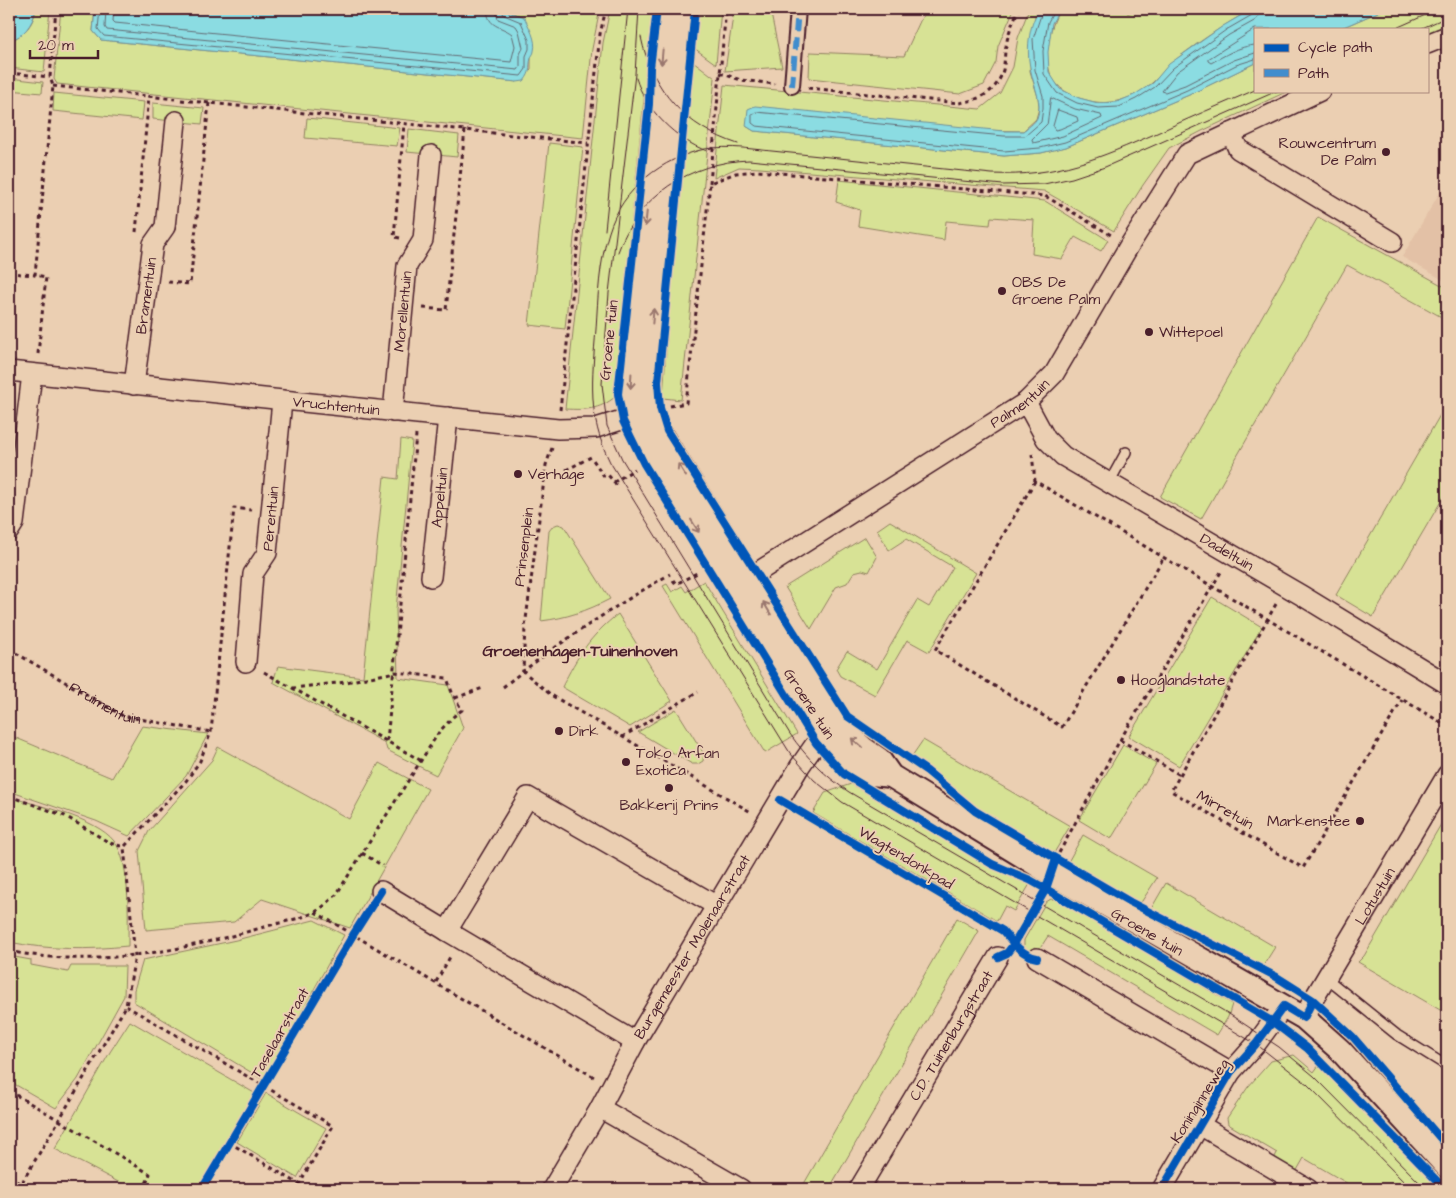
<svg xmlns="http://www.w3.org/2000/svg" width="1456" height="1198" viewBox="0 0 1456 1198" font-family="'Architects Daughter',sans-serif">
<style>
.built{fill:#e3c1a6}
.green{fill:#d7e295;stroke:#908060}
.water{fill:#8bdce2;stroke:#719099}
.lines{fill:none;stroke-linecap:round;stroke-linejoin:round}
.shore{stroke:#646b74;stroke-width:1}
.service-casing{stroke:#4a1f2b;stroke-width:12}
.pedestrian-casing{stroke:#4a1f2b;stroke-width:18}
.minor-casing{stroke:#4a1f2b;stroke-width:22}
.tertiary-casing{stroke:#4a1f2b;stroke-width:26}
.path{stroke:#4a1f2b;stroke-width:3;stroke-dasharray:4 4;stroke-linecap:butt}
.service{stroke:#ebcfb2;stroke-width:9}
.pedestrian{stroke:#ebcfb2;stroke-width:14}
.minor{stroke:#ebcfb2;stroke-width:19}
.tertiary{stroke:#ebcfb2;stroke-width:22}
.tram{stroke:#4a1f2b;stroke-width:1}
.quiet{stroke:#418dcd;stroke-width:6;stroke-dasharray:12 6;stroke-linecap:butt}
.cycleway-casing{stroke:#ebcfb2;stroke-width:11}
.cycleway{stroke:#0057b8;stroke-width:8}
.oneway{stroke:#9a776e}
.poi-dot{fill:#4a1f2b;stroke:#ebcfb2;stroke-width:2}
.labels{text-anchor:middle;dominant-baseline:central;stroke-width:4;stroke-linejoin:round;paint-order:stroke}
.poi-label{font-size:15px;fill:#4a1f2b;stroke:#ebcfb2;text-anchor:start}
.street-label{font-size:15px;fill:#4a1f2b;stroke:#ebcfb2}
.neighbourhood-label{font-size:16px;font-weight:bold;fill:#4a1f2b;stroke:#ebcfb2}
</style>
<rect width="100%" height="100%" fill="#ebcfb2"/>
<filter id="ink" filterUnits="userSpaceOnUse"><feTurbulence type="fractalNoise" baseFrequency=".02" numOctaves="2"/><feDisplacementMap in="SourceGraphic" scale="10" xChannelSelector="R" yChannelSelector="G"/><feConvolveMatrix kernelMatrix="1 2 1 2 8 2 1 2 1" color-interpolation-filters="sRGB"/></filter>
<g filter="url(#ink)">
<path class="built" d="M1447 180V282L1402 257Z"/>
<path class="green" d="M35 9H50L44 72 9 68V41C23 36 35 24 35 9Z
M61 9H95L93 31 101 40 517 82 531 69V57L524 17 500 9H600L592 49 583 138 57 84 54 79Z
M610 9H653L617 367 615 397C599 410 586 410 565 409L603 43Z
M700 9H721L716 64 694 48Z
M734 9H770L782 67 725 71Z
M928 9H1014L998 46 996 62 984 85 960 94 809 78 810 52 904 56 921 19Z
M1029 9H1039L1035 16 1030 71 1038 97 1039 108 1036 119 1023 131 746 126 754 131 1004 156 1041 153 1066 147 1189 95 1255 63V91H1288L1202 131 1169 148 1143 185 1114 231 1044 191 760 168 739 167 714 178 724 85 980 109 1000 93 1013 67 1018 38Z
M1060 9H1252C1227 23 1203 39 1179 57 1169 64 1162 75 1152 83 1133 99 1110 107 1086 100 1073 97 1062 91 1054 81 1041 60 1049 29 1060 9Z
M1385 9H1447V26L1427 34V29H1339Z
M693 61 715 78 681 400 663 398 671 275Z
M9 78 43 82 42 93 9 90Z
M54 93 144 102 142 120 53 111Z
M153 103 204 108 202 124 153 119Z
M307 118 400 128 397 146 305 138Z
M409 129 459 135 457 157 407 152Z
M549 143 583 147 565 329 529 325Z
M839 180 1045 201 1108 240 1101 251 1075 237 1062 259 1032 254 1034 220 991 217 990 225 946 221 944 240 858 226 860 210 836 202Z
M1318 217 1447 288V320L1347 265 1201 519 1160 497Z
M1447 403V491L1373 617 1336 595Z
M401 439 412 441 396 610 398 678 448 685 463 728 436 775 387 750 385 743 273 682 278 666 363 677 384 477 398 479Z
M890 521 976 573 929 652 907 640 875 695 840 676 836 669 847 651 877 669 917 600 929 607 953 567 906 539 889 550 877 530Z
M558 524 564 526 610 599C587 611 566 618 541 621L549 531 553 526Z
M865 537 877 557 869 572 862 570 854 572 847 583 836 587 811 629 785 587Z
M704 581 797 734 765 753 663 586 667 584 672 592 682 586 686 592Z
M1212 597 1262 627 1179 766 1129 736Z
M618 614 672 701 630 727 562 687C577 656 591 635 618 614Z
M676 709 704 754 703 761 698 764H692L638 732Z
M142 726 208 734 186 776 129 836 96 821 9 791V735L112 778Z
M923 740 1070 826 1054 853 973 805 938 775 912 756Z
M1123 745 1156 764 1111 839 1079 820Z
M218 747 349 819 379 763 428 789 350 928 262 899 234 922 146 930 139 851 149 831 212 760Z
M851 784 993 869 1030 884 1014 911 1005 906 997 921 813 813 825 793Z
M9 797C37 805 96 818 114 841 131 862 128 919 128 946 89 950 48 950 9 942Z
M1447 814V1014L1358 962 1364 956Z
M1083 835 1157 878 1140 904 1068 862Z
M1166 883 1275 947 1263 966 1151 909Z
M1051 899 1058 900 1232 1004 1228 1017 1217 1035 1048 936 1039 950 1034 947 1031 953H1029L1024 946V940L1046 902Z
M957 918 979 931 829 1189H801Z
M314 920 344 935 264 1080 134 1002V990L143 960 236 940Z
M9 956 31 960V965L68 972 71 966H125L124 996 78 1079 56 1108 9 1081Z
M130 1021 256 1094 199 1189H123L124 1185 55 1149 110 1052Z
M1294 1055 1314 1072 1319 1065 1440 1189H1348L1350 1185 1304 1158 1296 1172 1274 1159 1277 1153 1228 1124 1227 1118 1248 1087 1271 1061Z
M266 1093 326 1128 297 1178 237 1142Z"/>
<path class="water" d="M9 9H35L36 10C32 25 24 36 9 41Z
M95 9H500L524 17C529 27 537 40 534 51 534 54 531 56 531 58 528 69 532 71 524 81L517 82 101 40 93 31Z
M1039 9H1060L1052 23 1048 52 1049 72 1060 89 1079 98 1098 103 1117 102 1134 95 1153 83 1169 64 1223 26 1252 9H1385L1339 29H1255V63L1189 95 1066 147 1041 153 1004 156 754 131 746 126 748 109 755 106 1004 131H1023C1027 128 1035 123 1037 118 1043 103 1034 87 1031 72 1026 51 1028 28 1039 9Z"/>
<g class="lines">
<path class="shore" d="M100 9 98 29 104 36 521 76 526 69V56L529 49V40L521 22 504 15 501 9
M106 9 105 27 107 30 518 70 520 67V54L523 48 519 31 516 26 498 19 495 9
M114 9 113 21 115 23 511 62 515 46 512 34C500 25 488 28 487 9
M1043 9 1033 39 1035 70 1043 96V108L1041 122 1025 136H1004L756 112 752 114V123L756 126 1004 151 1040 148 1065 142 1187 90 1236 65 1255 59
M1055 9 1048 22 1043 51 1044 74 1057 93 1077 103 1098 108 1119 107 1136 99 1155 87 1173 68 1226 30 1252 15 1254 9
M1255 29 1208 59V61L1211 63C1224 56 1239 46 1255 45
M1255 53 1234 60 1185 85 1165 92 1162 91 1177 72 1229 35 1256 20 1259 15 1260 9
M1051 98 1075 109 1101 115 1102 118 1063 136 1033 143 1032 139 1047 124Z
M1058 110 1077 117 1078 121 1060 129 1055 130 1053 127Z"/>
<defs>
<path id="service" d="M1109 483 1126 452
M1326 978 1397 1035 1447 1066"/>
<path id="pedestrian" d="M792 86 798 9"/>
<g id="minor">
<path d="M1427 44 1447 36"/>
<path d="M1231 133 1238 149 1392 242"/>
<path id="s2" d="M9 371 558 429 596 428 644 413"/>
<path id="s3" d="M134 385 153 244 165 227 176 121"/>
<path id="s4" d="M1026 402 1046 439 1063 456 1301 595 1447 684"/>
<path id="s5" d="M393 412 407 266 423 240 431 155"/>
<path d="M9 531 14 523 32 374"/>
<path id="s6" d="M431 577 448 417"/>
<path id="s7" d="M739 584 1026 402 1054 374 1129 246 1187 154 1320 91"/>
<path id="s8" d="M246 662 253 574 267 553 282 401"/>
<path d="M381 891 447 931"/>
<path d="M1037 958 1231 1072"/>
<path id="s9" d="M1304 1018 1313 1000 1447 775"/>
<path d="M635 1042 447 931 528 797 717 906"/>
<path d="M600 1108 741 1189"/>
<path d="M1200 1125 1308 1189"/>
<path id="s10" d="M552 1189 600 1108 635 1042 800 766 816 743 835 727"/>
<path id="s11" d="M859 1189 998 957"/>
<path d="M1162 1189 1231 1072 1256 1044 1284 1006"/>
</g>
<path id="tertiary" d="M666 9 630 385 632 417 642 440 652 457 824 736 841 753 872 774 891 776
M685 9 661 238 647 388 649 411 654 424 750 578 837 725 863 748 879 759 891 776 1052 874 1304 1018 1340 1050 1447 1167"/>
</defs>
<use href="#service" class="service-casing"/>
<use href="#pedestrian" class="pedestrian-casing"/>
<use href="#minor" class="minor-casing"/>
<use href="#tertiary" class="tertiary-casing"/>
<g class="path">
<path d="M1128 9 1129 13"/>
<path d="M9 73 50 77"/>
<path d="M720 73 741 80 775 84"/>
<path d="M53 86 175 99"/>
<path d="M808 88 959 103C980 100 997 92 1003 70 1005 62 1004 54 1006 46 1008 33 1013 21 1019 9"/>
<path d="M181 100 588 143"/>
<path d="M710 183 726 9"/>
<path d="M136 232 149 96"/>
<path d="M400 238 394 237 404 124"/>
<path d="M9 273 35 275"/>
<path d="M168 282 190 284 209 103"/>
<path d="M423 308 446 310 465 130"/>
<path d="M38 354 46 277 35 275 53 86 50 77 56 9"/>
<path d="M670 406 686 403 710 183 736 173 757 171 1045 196 1111 235"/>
<path d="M560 410 600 34 606 9"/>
<path d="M552 448 546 465 525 627 523 671 551 695 751 812"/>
<path d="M1032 454 1035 481 1447 726"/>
<path d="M566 470 591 457 604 476 608 475 614 482 635 469"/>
<path d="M1035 481 935 650 1062 727 1164 557"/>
<path d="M614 482 618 489"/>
<path d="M673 580 676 584 697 573"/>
<path d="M1276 604 1171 791 1303 868 1402 700"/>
<path id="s1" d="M9 649 123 716 211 732"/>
<path d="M264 672 420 760"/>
<path d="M503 687C555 645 612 608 670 574"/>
<path d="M455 698 483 688"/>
<path d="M622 737 698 692"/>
<path d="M1120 740 1180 775"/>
<path d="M387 741 416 435"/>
<path d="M9 796 65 816 110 843 124 847 186 781 200 761 211 732 234 508 251 510"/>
<path d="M362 853 383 866"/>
<path d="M1059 853 1120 740 1221 572"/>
<path d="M315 912 594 1077"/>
<path d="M9 951C94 969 181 951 264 927 278 923 304 918 315 912 323 908 330 900 336 895L439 732 454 716 462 710 453 695 447 678 395 672 346 682 293 688"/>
<path d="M436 982 450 957"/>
<path d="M126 1006 333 1126 299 1184 230 1143"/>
<path d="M9 1091 59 1120 126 1006 135 956 124 847"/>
<path d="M9 1177 21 1184 59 1120 150 1174 144 1189"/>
</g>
<use href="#service" class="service"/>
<use href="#pedestrian" class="pedestrian"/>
<use href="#minor" class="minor"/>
<use href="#tertiary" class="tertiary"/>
<path class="tram" d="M639 9 635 74 609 293 602 384 607 426 622 459 790 734C807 758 825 776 849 792L1229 1014 1279 1047 1314 1076 1426 1189
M1394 29 1439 9
M1420 29 1447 17
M641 37C652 91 686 127 738 144
M636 78C645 109 676 140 707 151
M1255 90C1222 104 1189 118 1157 133 1099 158 1057 177 992 174L743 148C730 147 717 147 705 149 662 158 622 189 609 232 599 263 598 297 596 329 592 379 587 416 610 462L790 753 814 780 842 802 1256 1044 1307 1084 1411 1189
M605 230 628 9
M618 252C637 196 691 162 749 160L1003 185 1044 184 1072 178 1105 167 1277 91"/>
<path class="quiet" d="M792 86 798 9"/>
<defs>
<path id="cycleway" d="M657 9 650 68 649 104 618 394 623 421 644 464 816 743 844 774 992 864 1030 880 1046 889 1273 1022 1307 1048 1445 1189
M695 9 658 382 660 408 667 431 847 716 927 771 975 811 1130 902 1275 976 1313 1000 1353 1037 1447 1146
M780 800 1003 931C1012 942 1022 955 1037 958
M998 957 1007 953 1014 944 1046 889 1056 859
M202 1189 353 935 381 891
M1162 1189 1231 1072 1256 1044 1284 1006 1304 1018 1313 1000"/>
</defs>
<use href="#cycleway" class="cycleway-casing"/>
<use href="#cycleway" class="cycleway"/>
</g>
<defs><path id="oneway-shaft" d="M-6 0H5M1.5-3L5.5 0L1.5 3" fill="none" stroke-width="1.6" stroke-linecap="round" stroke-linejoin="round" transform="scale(1.25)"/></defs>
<g class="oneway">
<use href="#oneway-shaft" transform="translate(662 57) rotate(95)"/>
<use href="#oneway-shaft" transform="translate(646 219) rotate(96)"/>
<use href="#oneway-shaft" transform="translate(653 316) rotate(-85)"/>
<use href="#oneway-shaft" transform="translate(631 381) rotate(93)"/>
<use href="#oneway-shaft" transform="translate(682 470) rotate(-122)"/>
<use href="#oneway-shaft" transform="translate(695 526) rotate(58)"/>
<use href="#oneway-shaft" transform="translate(767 608) rotate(-121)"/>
<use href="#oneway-shaft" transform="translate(857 743) rotate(-139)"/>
</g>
</g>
<g class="poi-dot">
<circle cx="1386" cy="152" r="5"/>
<circle cx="1002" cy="291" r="5"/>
<circle cx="1149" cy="332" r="5"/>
<circle cx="518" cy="474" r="5"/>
<circle cx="1121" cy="680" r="5"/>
<circle cx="559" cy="731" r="5"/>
<circle cx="626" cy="762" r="5"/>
<circle cx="669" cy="788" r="5"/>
<circle cx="1360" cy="821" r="5"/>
</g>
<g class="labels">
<g class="poi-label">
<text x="1376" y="143" text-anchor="end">Rouwcentrum<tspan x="1376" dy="17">De Palm</tspan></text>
<text x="1012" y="282">OBS De<tspan x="1012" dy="17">Groene Palm</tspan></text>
<text x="1159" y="332">Wittepoel</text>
<text x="528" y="474">Verhage</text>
<text x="1131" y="680">Hooglandstate</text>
<text x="569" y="731">Dirk</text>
<text x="636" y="753">Toko Arfan<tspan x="636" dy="17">Exotica</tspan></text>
<text x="669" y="805" text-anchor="middle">Bakkerij Prins</text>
<text x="1350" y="821" text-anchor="end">Markenstee</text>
</g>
<g class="street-label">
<text stroke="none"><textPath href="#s3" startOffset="90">Bramentuin</textPath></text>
<text stroke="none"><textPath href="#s5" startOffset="101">Morellentuin</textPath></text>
<text transform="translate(609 340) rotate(-84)">Groene tuin</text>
<text stroke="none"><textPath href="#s7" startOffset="334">Palmentuin</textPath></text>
<text stroke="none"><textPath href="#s2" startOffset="329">Vruchtentuin</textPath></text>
<text stroke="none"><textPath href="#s6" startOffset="80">Appeltuin</textPath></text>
<text stroke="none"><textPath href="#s8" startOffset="148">Perentuin</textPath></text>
<text transform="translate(524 547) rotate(-83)">Prinsenplein</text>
<text stroke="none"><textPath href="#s4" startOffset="256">Dadeltuin</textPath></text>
<text stroke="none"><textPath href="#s1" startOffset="111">Pruimentuin</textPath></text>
<text transform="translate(809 704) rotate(57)">Groene tuin</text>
<text transform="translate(1225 810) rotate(30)">Mirretuin</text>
<text transform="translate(906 858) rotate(31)">Wagtendonkpad</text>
<text stroke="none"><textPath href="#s9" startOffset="141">Lotustuin</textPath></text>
<text transform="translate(1147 932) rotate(30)">Groene tuin</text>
<text stroke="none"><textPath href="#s10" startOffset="280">Burgemeester Molenaarstraat</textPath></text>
<text transform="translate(280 1033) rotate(-60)">Taselaarstraat</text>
<text stroke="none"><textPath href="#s11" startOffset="179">C.D. Tuinenburgstraat</textPath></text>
<text transform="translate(1200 1101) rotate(-58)">Koninginneweg</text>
</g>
<g class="neighbourhood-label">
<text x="580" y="651">Groenenhagen-Tuinenhoven</text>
</g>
</g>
<rect width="1456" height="1198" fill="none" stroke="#ebcfb2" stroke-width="30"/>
<rect x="15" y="15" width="1426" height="1168" fill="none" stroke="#4a1f2b" stroke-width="2" filter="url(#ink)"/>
<rect x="1254" y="28" width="175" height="65" fill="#ebcfb2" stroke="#ab897c"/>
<rect x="1264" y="44" width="25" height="8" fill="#0057b8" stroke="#ab897c"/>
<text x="1298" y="52" font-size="15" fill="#4a1f2b">Cycle path</text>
<rect x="1264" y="69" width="25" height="8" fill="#418dcd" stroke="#ab897c"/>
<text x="1298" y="78" font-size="15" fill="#4a1f2b">Path</text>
<path d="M30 50v8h68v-8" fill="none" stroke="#4a1f2b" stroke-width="2.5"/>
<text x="38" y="50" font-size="15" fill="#4a1f2b" stroke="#ebcfb2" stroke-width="4" paint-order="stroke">20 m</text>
</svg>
